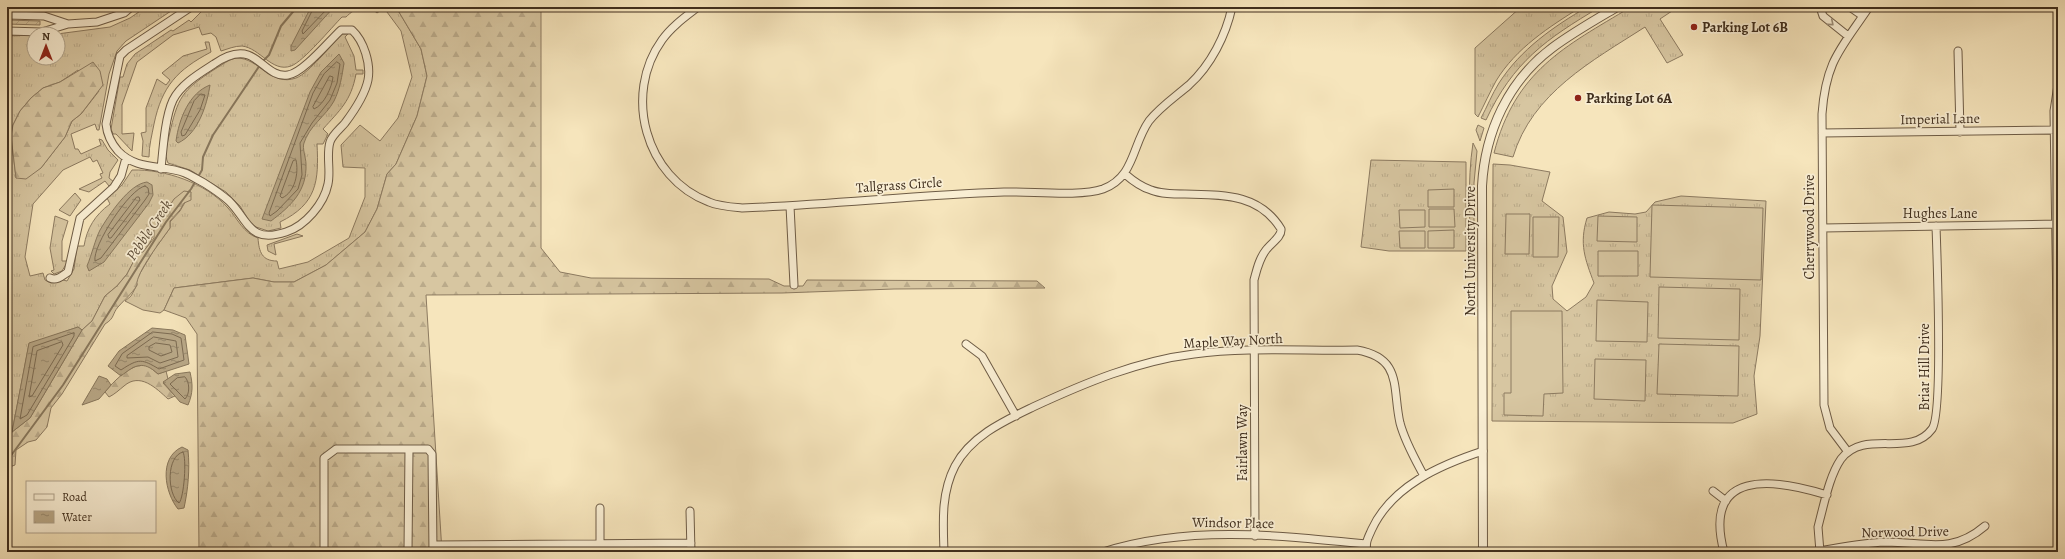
<svg xmlns="http://www.w3.org/2000/svg" width="2065" height="559" viewBox="0 0 2065 559" font-family="Alegreya,serif">
<style>
.grass{fill:url(#grass-tufts);stroke:#8c7a60;fill-rule:evenodd}
.forest{fill:url(#forest-firs);stroke:#8c7a60}
.garden{fill:url(#garden-furrows);stroke:#8c7a60}
.pitch{fill:#d7c6a1;stroke:#8c7a60}
.water{fill:url(#water-ripples);stroke:#88775c}
.lines{fill:none;stroke-linecap:round;stroke-linejoin:round}
.shore{stroke:#7c6b52;stroke-width:1}
.stream{stroke:#88775c;stroke-width:2}
.minor-casing{stroke:#6e5c46;stroke-width:9}
.tertiary-casing{stroke:#6e5c46;stroke-width:10}
.minor{stroke:#f9eed3;stroke-width:7}
.tertiary{stroke:#f9eed3;stroke-width:8}
.oneway{stroke:#9c8e78}
.poi-dot{fill:#8f2418;stroke:#f9eed3;stroke-width:1.5}
.labels{text-anchor:middle;dominant-baseline:central;stroke-width:3.5;stroke-linejoin:round;paint-order:stroke}
.poi-label{font-size:14px;font-weight:bold;fill:#402f1e;stroke:#f9eed3;text-anchor:start}
.street-label{font-size:14px;fill:#402f1e;stroke:#f9eed3}
.water-label{font-size:15px;font-style:italic;fill:#5e4d38;stroke:#f9eed3}
</style>
<defs>
<pattern id="grass-tufts" width="24" height="20" patternUnits="userSpaceOnUse"><rect width="24" height="20" fill="#d7c6a1"/><path d="M3 7l-1-3M5 7V3M7 7l1-3M15 17l-1-3M17 17v-4M19 17l1-3" fill="none" stroke="#baaa8a"/></pattern>
<pattern id="forest-firs" width="22" height="20" patternUnits="userSpaceOnUse"><rect width="22" height="20" fill="#d7c6a1"/><path d="M5 1l3.5 6h-7zM16 11l3.5 6h-7z" fill="#baaa8a"/></pattern>
<pattern id="garden-furrows" width="10" height="10" patternUnits="userSpaceOnUse"><rect width="10" height="10" fill="#d7c6a1"/><path d="M-1 1l2-2M0 10L10 0M9 11l2-2" fill="none" stroke="#baaa8a"/></pattern>
<pattern id="water-ripples" width="26" height="14" patternUnits="userSpaceOnUse"><rect width="26" height="14" fill="#b8a786"/><path d="M2 4q2-2 4 0t4 0M15 11q2-2 4 0t4 0" fill="none" stroke="#97886d"/></pattern>
</defs>
<rect width="100%" height="100%" fill="#f6e5bc"/>
<filter id="stains"><feTurbulence type="fractalNoise" baseFrequency=".005" numOctaves="4"/><feColorMatrix values="0 0 0 0 .2 0 0 0 0 .09 0 0 0 0 .02 0 0 0 .5 -.17"/></filter>
<radialGradient id="worn" r=".72"><stop offset=".6" stop-color="#630" stop-opacity="0"/><stop offset="1" stop-color="#630" stop-opacity=".3"/></radialGradient>
<path class="grass" d="M146 7H177L126 41 117 51 109 74 99 130H97L95 124 71 134 75 149H78L81 154 101 145 99 139 102 140 108 150 118 160 110 172 109 178 114 182 109 186 105 181 89 192 79 189 102 178 100 174 103 173 97 160 93 162 90 157 63 170 33 204 25 257 30 276 43 273 45 280 51 283 63 280 67 281 74 269 77 246H84C87 228 95 215 110 204L107 198 122 185 132 170C165 169 206 183 228 208 238 219 243 233 258 238 259 252 262 261 277 261L279 269 308 262 349 238 365 197V168L343 167 341 145 360 125 380 141 398 118 412 77 401 31 384 8 377 13C366 3 355 8 346 17H342C332 27 303 62 291 66 272 73 260 48 242 46 234 46 228 49 221 51L216 37 211 33 202 35 199 27 173 35 137 62 122 105V134L134 133 132 151 116 134H113L111 129 120 77H123L127 64 135 54 171 30 173 31 189 20 191 22 206 7H396L421 49 427 76 417 116 396 164 387 174 377 209 365 232 326 265 294 282H274L253 278 174 288 164 310 160 313 143 310 125 301 131 296 137 285 136 280 154 250 170 228V222L180 211 191 192 188 191 154 230C153 239 147 251 138 253L127 274 117 286 105 296 92 321 82 330 78 327 29 344 12 432 7 441V36L34 35V58H58L57 34 110 27 130 18ZM78 70 99 91 81 114 72 121 65 137 41 168 16 178 11 136 13 125 20 111 31 98 43 88 60 82Z
M1521 7H1581C1549 27 1516 48 1496 81 1490 92 1484 105 1478 117L1475 114V48Z
M1587 7H1600C1546 39 1513 62 1486 120L1481 118C1487 107 1492 94 1499 83 1521 49 1553 27 1587 7Z
M1631 7H1678L1660 19 1683 55 1667 63 1645 27C1592 61 1532 93 1513 157L1494 153C1515 71 1564 47 1631 7Z
M342 34H348L345 37 354 56 356 70H363V74H356C351 101 340 110 323 129L328 134 323 144H317C319 181 317 204 280 222L281 228 268 231 256 227 250 222 240 206 226 192 190 170 168 163C164 155 167 144 169 136 178 97 181 91 215 69 222 65 229 59 237 58 259 58 271 87 296 78 309 73 331 45 342 34Z
M205 42H209L211 52C177 70 162 86 154 124 152 135 149 145 149 157L142 156 143 141 141 133 146 132V108L157 79 166 85 170 80 162 73 183 56 207 49Z
M1478 125 1484 128 1480 141 1476 130Z
M1473 143 1477 151 1474 183V272L1471 262C1470 222 1467 182 1473 143Z
M1371 160 1466 162V251H1389L1361 247Z
M1493 164 1510 165 1550 172 1542 201 1563 217 1567 252 1552 286 1553 299 1567 311 1586 297 1594 283C1585 259 1579 244 1587 218L1609 212 1635 214 1646 212 1655 202 1681 196 1766 201 1760 336 1754 376 1757 414 1733 423 1492 421Z
M75 193 81 200 70 216 59 210Z
M55 216 68 221 62 241V261H68L62 271 54 274 51 271 54 270 50 248Z
M297 234 303 236 274 244 276 255 268 251 267 245Z"/>
<path class="forest" d="M396 7H541V248L560 272 591 278 769 279 784 286H803L807 280 1037 281 1045 288 894 289 782 293 426 295 442 552H199L197 334 186 318 164 310 174 288 253 278 274 282H294L326 265 365 232 377 209 387 174 396 164 417 116 427 76 421 49Z
M93 62 100 71 103 85 81 114 72 121 65 137 41 168 26 179 16 178 11 136 13 125 20 111 31 98 43 88 60 82Z
M184 191 191 192V200L184 203 180 210 170 221V228C163 238 135 274 137 285 131 295 126 298 118 307 112 314 115 318 105 324L62 394 51 408 47 427 36 440 28 442 16 450 15 465 7 468V441L12 432 30 418 82 330 92 321 105 296 117 286 127 274 138 253 143 252 154 238V230L174 199Z
M139 365H147L158 374 166 371 168 379 163 383 175 396 168 399C156 388 140 372 124 386 119 390 115 394 109 397L105 392C114 381 125 370 139 365Z"/>
<path class="garden" d="M7 20 40 21V25L7 24Z"/>
<path class="pitch" d="M1454 189V207H1428V190Z
M1652 205 1763 208 1761 280 1650 277Z
M1429 209H1454L1455 227H1429Z
M1399 210H1425V227L1400 228Z
M1506 214H1530L1529 254H1505Z
M1598 216 1637 217V242L1597 241Z
M1533 217H1559L1558 257H1533Z
M1454 230V248H1428V231Z
M1399 231H1425V248H1400Z
M1598 251H1638V276H1598Z
M1659 287 1740 289 1739 340 1658 338Z
M1597 300 1648 302 1647 342 1596 341Z
M1511 311H1562L1563 393 1544 394 1543 416 1504 415V393H1511Z
M1659 344 1739 346 1738 396 1657 394Z
M1595 359 1646 360 1645 401 1594 399Z"/>
<path class="water" d="M311 7H334L295 50 291 51V46Z
M339 54 344 63C342 76 340 89 334 101 326 116 309 126 304 143 302 148 306 158 306 164 307 191 291 206 271 221L262 219 310 92 321 72Z
M210 85C207 105 198 134 178 143L176 141C179 119 189 93 210 85Z
M147 182 152 185 153 195 149 203 104 262 89 271 87 266C92 254 95 240 100 230 109 215 129 184 147 182Z
M78 327 82 330 30 418 12 432 29 343Z
M152 328 173 330 185 335 189 364 158 374C143 360 135 365 121 376L108 366 119 351Z
M190 372C193 385 193 393 188 405L180 402 163 382 175 374Z
M99 376 107 379 111 385 99 399 82 405Z
M182 447 188 450C190 469 188 490 184 508L178 509C165 493 158 458 182 447Z"/>
<g class="lines">
<path class="shore" d="M314 7 302 31 303 34 329 7
M337 62 340 64 337 83 330 100 312 123 300 143 302 175 298 189 277 211 270 216 269 213 313 93 324 74Z
M330 76 333 77C332 87 324 105 314 109L313 107Z
M201 94 205 95 200 110 185 135 182 136 181 132 194 101Z
M296 160C299 173 295 192 282 198L280 196 293 161Z
M145 186 148 188 149 194 145 200 101 258 95 261C92 246 130 188 145 186Z
M137 197H139L140 200 111 238H109L108 235Z
M153 332 172 334 181 338 184 360 159 369C142 359 139 358 121 370L115 366 122 354Z
M74 333V336L27 415 20 419 33 347Z
M154 337 176 341 178 357 160 363 148 357 127 358V356Z
M62 342 63 345 32 396 29 397 37 351Z
M156 343 170 345 172 352 161 356 149 350V347Z
M185 377C190 382 190 394 185 399L170 384 177 378Z
M183 452C187 458 184 498 179 503 167 494 166 456 183 452Z"/>
<path class="stream" d="M262 62 269 55 281 26 297 7
M7 461 63 385 166 222 191 189 202 170 203 157 213 135 260 65"/>
<defs>
<path id="minor" d="M698 7C685 17 671 27 662 40 623 94 645 178 709 202 718 206 731 207 742 208 829 205 916 195 1004 192 1030 191 1080 197 1103 189 1135 177 1132 145 1149 121 1160 107 1175 97 1189 85 1211 65 1226 35 1232 7
M1820 7 1823 16 1848 36
M1850 7 1863 16
M7 15 44 16 68 24
M7 31 42 32 68 24 97 22 124 13 131 7
M1958 51 1960 132
M2058 85 2054 111 2058 382
M1822 133 2058 130
M161 169C163 149 165 117 173 100 181 84 200 73 214 64 224 57 236 51 248 55 262 60 272 78 288 75 303 73 329 41 341 30H352C364 41 371 64 368 80 365 95 354 111 345 123 341 128 332 135 330 142 326 155 331 171 328 184 324 204 305 226 286 232 249 244 249 221 229 201 221 194 212 188 204 183 198 180 192 176 185 173 162 164 137 171 118 151 111 143 107 134 106 124L120 56 126 50 191 7
M1125 174C1133 181 1141 187 1151 190 1161 194 1173 194 1185 194 1222 195 1259 193 1281 229 1282 237 1271 243 1266 250 1259 259 1257 269 1254 280L1255 536
M790 206 794 285
M1823 228 2058 224
M50 278C57 281 62 276 68 272L80 218 114 187 121 176 126 158
M966 344 982 356 1016 416
M1848 452 1830 428 1824 405 1822 114C1826 60 1841 49 1869 7
M1713 491 1726 501
M690 511 691 552
M600 544V508
M433 545 691 543
M1819 551C1841 547 1864 543 1886 542 1926 542 1951 555 1985 526
M324 552V458L336 449H428L432 454 433 552
M408 552 409 449
M944 552C943 522 941 493 955 466 971 436 1004 421 1033 407 1085 383 1137 361 1194 354 1247 347 1303 351 1357 350 1403 358 1392 388 1400 423 1405 442 1415 459 1424 476
M1103 552C1187 525 1278 535 1365 544
M1367 552C1365 542 1368 538 1372 529 1392 486 1440 465 1483 451
M1724 552C1702 469 1773 478 1827 495
M1820 552 1818 527 1820 519C1825 500 1830 475 1841 459 1865 428 1910 459 1932 429 1943 414 1937 255 1936 226"/>
<path id="tertiary" d="M1483 552 1482 186C1485 132 1508 81 1552 48 1572 33 1595 20 1617 7"/>
</defs>
<use href="#minor" class="minor-casing"/>
<use href="#tertiary" class="tertiary-casing"/>
<use href="#minor" class="minor"/>
<use href="#tertiary" class="tertiary"/>
</g>
<defs><path id="oneway-chevron" d="M-2-3.5L2.5 0L-2 3.5" fill="none" stroke-width="1.6" stroke-linecap="round" stroke-linejoin="round"/></defs>
<use class="oneway" href="#oneway-chevron" transform="translate(1831 23) rotate(40)"/>
<g class="poi-dot">
<circle cx="1694" cy="27" r="4"/>
<circle cx="1578" cy="98" r="4"/>
</g>
<g class="labels">
<g class="poi-label">
<text x="1702" y="27">Parking Lot 6B</text>
<text x="1586" y="98">Parking Lot 6A</text>
</g>
<g class="street-label">
<text transform="translate(1940 119) rotate(-1)">Imperial Lane</text>
<text transform="translate(899 185) rotate(-4)">Tallgrass Circle</text>
<text x="1940" y="213">Hughes Lane</text>
<text transform="translate(1809 227) rotate(-90)">Cherrywood Drive</text>
<text transform="translate(1470 251) rotate(-90)">North University Drive</text>
<text transform="translate(1233 341) rotate(-3)">Maple Way North</text>
<text transform="translate(1924 367) rotate(-90)">Briar Hill Drive</text>
<text transform="translate(1242 443) rotate(-90)">Fairlawn Way</text>
<text transform="translate(1233 523) rotate(1)">Windsor Place</text>
<text transform="translate(1905 532) rotate(-1)">Norwood Drive</text>
</g>
<g class="water-label">
<text transform="translate(149 230) rotate(-56)">Pebble Creek</text>
</g>
</g>
<rect width="2065" height="559" fill="none" stroke="#f6e5bc" stroke-width="24"/>
<rect x="8" y="8" width="2049" height="543" fill="none" stroke="#402f1e" stroke-width="2"/>
<rect x="12" y="12" width="2041" height="535" fill="none" stroke="#402f1e"/>
<rect x="26" y="481" width="130" height="52" fill="#f9eed3" stroke="#afa28b"/>
<rect x="34" y="494" width="20" height="6" fill="#f9eed3" stroke="#afa28b"/>
<text x="62" y="501" font-size="12" fill="#402f1e">Road</text>
<rect x="34" y="511" width="20" height="12" fill="url(#water-ripples)" stroke="#afa28b"/>
<text x="62" y="521" font-size="12" fill="#402f1e">Water</text>
<g transform="translate(46 46)"><circle r="19" fill="#f9eed3" stroke="#afa28b"/>
<path d="M0-3L7 15L0 10L-7 15Z" fill="#8f2418"/>
<text y="-6" font-size="11" font-weight="bold" text-anchor="middle" fill="#402f1e">N</text>
</g>
<rect width="100%" height="100%" filter="url(#stains)"/>
<rect width="100%" height="100%" fill="url(#worn)"/>
</svg>
